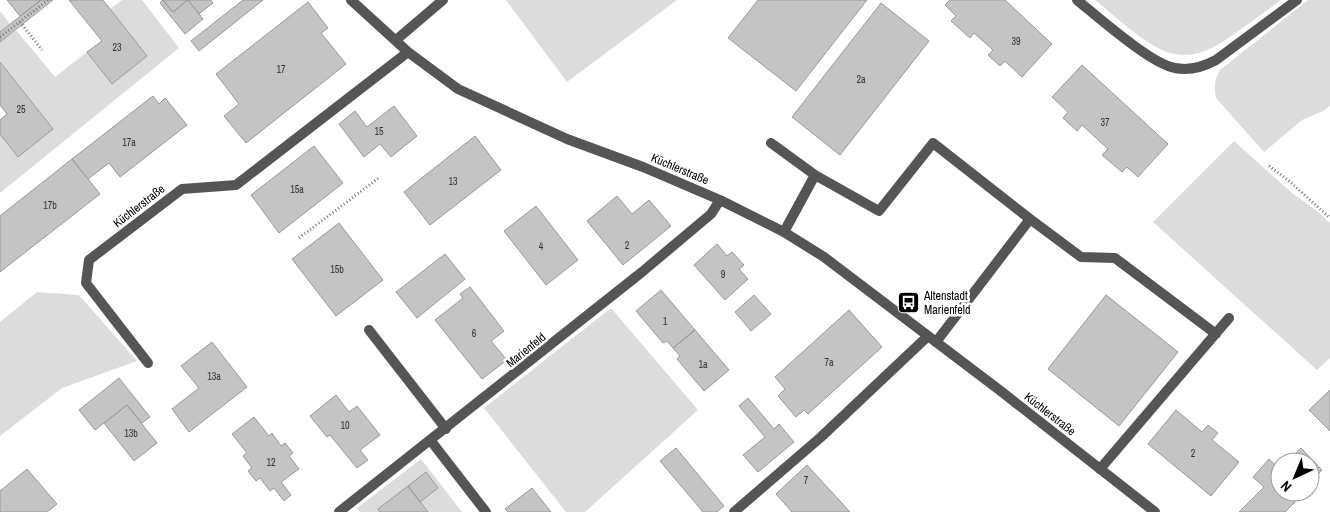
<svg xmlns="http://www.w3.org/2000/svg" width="1330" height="512" viewBox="0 0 1330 512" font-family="'Archivo Narrow',sans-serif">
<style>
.green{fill:#dcdcdc}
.building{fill:#c4c4c4;stroke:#999}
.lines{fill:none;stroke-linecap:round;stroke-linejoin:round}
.path{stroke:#777;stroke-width:3;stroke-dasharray:1 2.5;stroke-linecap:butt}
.service{stroke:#555;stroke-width:10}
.minor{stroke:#555;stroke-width:10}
.labels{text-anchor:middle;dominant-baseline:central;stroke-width:5;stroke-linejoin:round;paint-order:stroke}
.number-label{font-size:10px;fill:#313131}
.street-label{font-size:12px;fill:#000;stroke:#fff}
.poi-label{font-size:12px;fill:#000;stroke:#fff;text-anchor:start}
</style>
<rect width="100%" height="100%" fill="#fff"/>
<path class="green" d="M122 0H142L179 48 0 193V134L18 157 53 129 0 62V42L16 30 55 77 87 52 112 84 147 56 110 9Z
M506 0H677L567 82Z
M1095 0H1281C1269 9 1256 18 1244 27 1220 44 1198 62 1167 52 1144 44 1114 15 1095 0Z
M1308 0H1330V106L1323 111 1302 120 1264 152 1216 98C1214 87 1214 80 1220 70Z
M0 11 10 24 0 32Z
M1234 141 1292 193 1317 211 1330 223V358L1317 370 1153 222Z
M37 292 79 295 137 361 62 388 0 436V322Z
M611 308 698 410 585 512H566L484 408Z
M421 459 462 512H360L357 508Z"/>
<path class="building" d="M7 0H41L20 16Z
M41 0H53L0 42V32Z
M69 0H103L147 56 112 84 87 52 102 41Z
M163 0 173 12 188 0 203 19 185 34 160 3Z
M163 0H187L173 12Z
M188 0H211L213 3 199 14Z
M243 0H263L199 51 191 41Z
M758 0H867L796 91 728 38Z
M950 0H1005L1052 44 1022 77 1005 61 1000 66 988 55 993 50 974 33 970 38 951 21 956 16 945 5Z
M308 2 328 28 321 33 346 64 246 143 224 116 239 104 216 74Z
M881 3 929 41 840 155 792 117Z
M0 62 53 129 18 157 0 134V120L7 114 0 105Z
M1082 65 1168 144 1138 177 1127 167 1122 172 1102 155 1108 149 1082 125 1077 131 1063 118 1068 112 1052 97Z
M153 96 159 104 165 98 187 125 120 177 109 163 88 179 72 159Z
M394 106 417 136 391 157 380 144 364 157 339 124 355 111 367 127Z
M475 136 501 170 430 225 404 192Z
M314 146 343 183 279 233 251 195Z
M72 159 100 194 0 272V216Z
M617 196 632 214 649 200 671 226 623 265 587 221Z
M536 206 578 260 546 285 504 231Z
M339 223 383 280 336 316 292 259Z
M717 244 727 256 732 252 744 265 739 269 748 279 725 300 694 265Z
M445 254 465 279 417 318 396 292Z
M470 287 504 331 491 341 507 360 482 379 435 320 463 298 460 294Z
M661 290 695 330 673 348 667 341 663 343 636 311Z
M754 295 771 314 751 331 735 312Z
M1106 295 1178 352 1119 426 1048 369Z
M849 310 882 347 808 414 804 410 796 417 778 396 785 389 775 377Z
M695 330 729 370 704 391 677 359 680 356 673 348Z
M212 342 247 387 189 432 172 409 199 388 181 366Z
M119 378 150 417 142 423 127 405 95 430 79 410Z
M1330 390V431L1309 410Z
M336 395 349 412 357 406 380 435 360 450 368 460 357 468 330 435 327 437 310 416Z
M748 398 774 429 779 424 794 442 758 472 743 455 765 437 739 406Z
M127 405 157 443 134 461 104 423Z
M1176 410 1202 432 1208 425 1218 433 1212 440 1239 462 1211 496 1148 444Z
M254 417 269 436 272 433 281 446 285 443 293 453 289 456 299 469 281 482 291 495 284 501 274 488 270 491 260 478 256 481 248 471 252 468 243 456 247 453 232 434Z
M676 448 724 506 717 512H703L660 461Z
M1301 448 1322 470 1310 483V462H1287Z
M1269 459 1280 469V492H1293L1299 498 1285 512H1239L1264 487 1253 477Z
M807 465 850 512H792L776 494Z
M27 469 57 504 47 512H0V491Z
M426 472 438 488 420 502 408 486Z
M408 486 428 512H380L378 509Z
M532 488 551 512H508L505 509Z"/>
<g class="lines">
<path class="path" d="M20 22 42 50
M0 37 48 0
M1269 166 1288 180 1330 218
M299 238 380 177"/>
<path class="service" d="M771 143 815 175 879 211 933 143 1030 219 936 342
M1030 219 1081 257 1115 258 1216 334
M784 232 815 175
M369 330 446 429
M431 441 486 512
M1100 469 1229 318
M734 512 821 437 928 336"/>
<path class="minor" d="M351 0 408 52 458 89 567 139 643 167 720 200 784 232 824 257 1002 392 1155 512
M1077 0C1098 17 1151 64 1175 68 1190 71 1203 67 1216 60L1297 0
M396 40 443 0
M148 363 86 283 89 260 182 189 236 185 408 52
M339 512 642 272 711 214 720 200"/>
</g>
<defs>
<symbol id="bus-square" viewBox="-11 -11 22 22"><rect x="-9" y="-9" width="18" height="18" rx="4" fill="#000" stroke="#fff"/><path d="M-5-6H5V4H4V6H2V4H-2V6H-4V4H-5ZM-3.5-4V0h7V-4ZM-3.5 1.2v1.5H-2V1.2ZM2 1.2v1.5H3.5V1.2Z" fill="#fff"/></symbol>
</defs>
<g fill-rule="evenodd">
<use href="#bus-square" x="896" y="290" width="25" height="25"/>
</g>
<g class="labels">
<g class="number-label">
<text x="1016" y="41">39</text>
<text x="117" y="47">23</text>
<text x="281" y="69">17</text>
<text x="861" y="79">2a</text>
<text x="21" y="109">25</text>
<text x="1105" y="122">37</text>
<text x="379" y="131">15</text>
<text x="129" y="142">17a</text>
<text x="453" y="181">13</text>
<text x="297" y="189">15a</text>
<text x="50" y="205">17b</text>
<text x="627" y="245">2</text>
<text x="541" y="246">4</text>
<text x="337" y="269">15b</text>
<text x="723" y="274">9</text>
<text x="665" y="321">1</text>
<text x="474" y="333">6</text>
<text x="829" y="362">7a</text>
<text x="703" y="364">1a</text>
<text x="214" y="376">13a</text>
<text x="345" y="425">10</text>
<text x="131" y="433">13b</text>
<text x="1193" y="453">2</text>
<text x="271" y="462">12</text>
<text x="806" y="480">7</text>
</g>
<g class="street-label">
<text transform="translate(680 169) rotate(23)">Küchlerstraße</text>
<text transform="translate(139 206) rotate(-38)">Küchlerstraße</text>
<text transform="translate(526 350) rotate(-39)">Marienfeld</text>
<text transform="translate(1050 414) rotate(38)">Küchlerstraße</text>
</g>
<g class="poi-label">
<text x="924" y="296">Altenstadt<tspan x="924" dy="14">Marienfeld</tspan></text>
</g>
</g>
<g transform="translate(1295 477) rotate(224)"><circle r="24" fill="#ffffff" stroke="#999999"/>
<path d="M0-4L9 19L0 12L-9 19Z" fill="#000000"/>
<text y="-8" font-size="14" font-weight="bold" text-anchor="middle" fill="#000000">N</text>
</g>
</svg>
